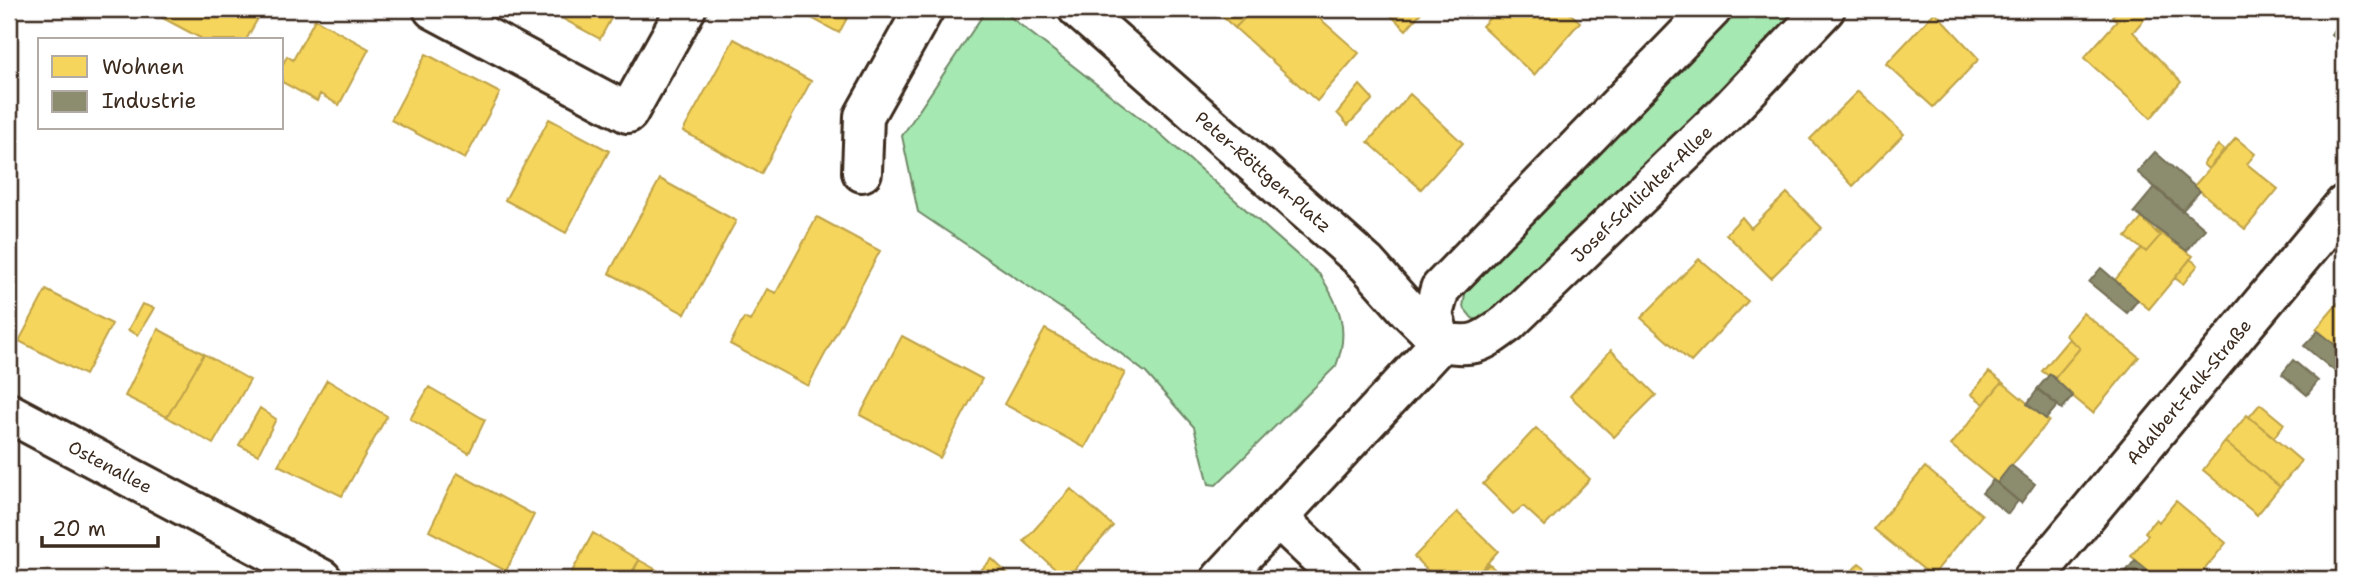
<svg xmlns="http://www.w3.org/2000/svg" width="2353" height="588" viewBox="0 0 2353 588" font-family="'Shantell Sans',sans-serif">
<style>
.green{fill:#a6e8b1;stroke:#708968;stroke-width:2}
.homes{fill:#f6d55c;stroke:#bea249;stroke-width:2}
.industry{fill:#8c8c6e;stroke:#746f56;stroke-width:2}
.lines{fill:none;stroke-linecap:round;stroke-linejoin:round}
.minor-casing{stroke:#3b2a1e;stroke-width:44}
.minor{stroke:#fff;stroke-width:38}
.labels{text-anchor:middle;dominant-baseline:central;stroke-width:7;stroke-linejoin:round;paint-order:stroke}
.street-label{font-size:18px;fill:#3b2a1e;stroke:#fff}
</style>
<rect width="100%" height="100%" fill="#fff"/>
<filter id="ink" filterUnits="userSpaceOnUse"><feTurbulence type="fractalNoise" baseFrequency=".0143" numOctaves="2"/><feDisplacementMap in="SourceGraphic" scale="14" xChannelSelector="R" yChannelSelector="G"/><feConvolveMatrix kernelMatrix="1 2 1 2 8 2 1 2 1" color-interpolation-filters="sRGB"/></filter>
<g filter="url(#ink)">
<path class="green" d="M987 9H1000L1158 132 1320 275C1340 306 1350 330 1336 366L1216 485 1209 484 1194 427 1146 373 1071 315 918 212 902 136Z
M1734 9H1799L1540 281 1482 323 1472 318 1463 307 1466 288Z"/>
<path class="homes" d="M162 9H263L246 40H204L159 16Z
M555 9H616L600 39 552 13Z
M795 9H852L839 33Z
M1214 9H1253L1235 28Z
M1253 9H1309L1359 53 1317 101 1235 28Z
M1384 9H1424L1406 30Z
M1498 9H1565L1580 22 1534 75 1482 26Z
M2119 9H2153L2133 32 2181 82 2151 118 2084 58 2117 21 2112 16Z
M1935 12 1979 59 1933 107 1886 64Z
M315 19 369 49 339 105 320 94 317 101 282 82V66L287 56 293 60Z
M734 39 811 81 761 174 683 131Z
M426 54 500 93 465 159 391 120Z
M1360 85 1373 99 1348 125 1337 113Z
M1858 91 1904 134 1853 186 1810 139Z
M1410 94 1463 143 1421 189 1368 142Z
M549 119 609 151 566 233 505 200Z
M2236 138 2255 154 2247 164 2278 189 2245 229 2194 186Z
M2218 145 2224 150 2208 169 2203 164Z
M660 179 736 221 685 314 609 273Z
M1787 193 1822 228 1771 278 1726 234 1742 217 1751 228Z
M817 217 880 251 808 386 730 344 744 318 750 321 767 289 776 293Z
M2142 218 2160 236 2146 252 2126 237Z
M2156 230 2193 256 2149 309 2114 281 2142 248 2146 252 2160 236Z
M9 251 17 256 9 270Z
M1699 259 1748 301 1691 362 1641 318Z
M2190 259 2198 265 2183 284 2175 278Z
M46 290 112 324 85 375 19 341Z
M2344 296V352L2316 329Z
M142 304 154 308 138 335 128 330Z
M2083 313 2139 357 2093 413 2053 380 2080 348 2065 335Z
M158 329 204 354 167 417 125 396Z
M1045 329 1125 373 1085 448 1004 404Z
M902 336 982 379 940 458 860 415Z
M2069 339 2080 348 2055 378 2049 376 2042 371Z
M1611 350 1656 395 1614 437 1570 396Z
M204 354 250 380 213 444 167 417Z
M1989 372 2002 382 1984 404 1971 394Z
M327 380 387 416 342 496 278 465Z
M2002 382 2049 421 1997 483 1951 445Z
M429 387 485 420 469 453 410 419Z
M2260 404 2284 424 2274 437 2249 417Z
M260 408 276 419 258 455 239 445Z
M2247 415 2301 461 2280 487 2225 442Z
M1536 428 1590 479 1545 526 1523 506 1513 514 1483 484Z
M2225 442 2280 487 2257 515 2203 470Z
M1925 467 1982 515 1932 576 1874 529Z
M457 473 534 515 506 571 429 531Z
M1071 489 1113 526 1066 579 1024 541Z
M2176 501 2226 543 2200 575 2203 579H2159L2131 556 2148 535 2145 532 2156 519 2159 522Z
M1457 512 1498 551 1473 579H1436L1414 557Z
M593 533 639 560 628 579H568Z
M992 559 1013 579H972Z
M639 560 673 579H630Z
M1859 563 1880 579H1845Z
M1489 564 1505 579H1475Z"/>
<path class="industry" d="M2344 17V45L2331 34Z
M2155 152 2200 191 2182 211 2137 172Z
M2155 187 2205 229 2187 251 2134 212Z
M2101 268 2138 300 2127 313 2089 282Z
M2318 331 2344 352V379L2304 346Z
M2293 360 2318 381 2307 395 2282 374Z
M2050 374 2073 396 2062 409 2037 389Z
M2038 389 2058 405 2046 419 2027 404Z
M2011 465 2035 484 2021 503 1997 483Z
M1993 480 2018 501 2008 514 1982 493Z
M2135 560 2159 579H2130L2124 574Z
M2118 570 2124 574 2130 579H2111Z"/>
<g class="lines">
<defs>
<path id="minor" d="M433 9 628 113 686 9
M1078 9 1367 264 1407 309 1441 342
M862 172 864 116 924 9
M1441 342C1475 348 1481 343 1508 323L1730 109 1825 9
M1441 342 1433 314 1440 289 1712 9
M9 413 322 579
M1279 519 1342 579
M1221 579 1441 342
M2033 579 2344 205"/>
</defs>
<use href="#minor" class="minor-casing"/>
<use href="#minor" class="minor"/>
</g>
</g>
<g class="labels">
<g class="street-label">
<text transform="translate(1263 172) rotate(41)">Peter-Röttgen-Platz</text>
<text transform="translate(1642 194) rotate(-44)">Josef-Schlichter-Allee</text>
<text transform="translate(2189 392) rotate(-50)">Adalbert-Falk-Straße</text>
<text transform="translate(110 467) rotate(28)">Ostenallee</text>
</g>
</g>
<rect width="2353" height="588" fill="none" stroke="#fff" stroke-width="35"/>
<rect x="18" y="18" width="2318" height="553" fill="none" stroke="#3b2a1e" stroke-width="2.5" filter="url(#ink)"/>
<rect x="38" y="38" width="245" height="91" fill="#ffffff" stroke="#b1aaa5" stroke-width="2"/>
<rect x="52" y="56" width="35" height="21" fill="#f6d55c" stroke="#b1aaa5" stroke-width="2"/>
<text x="102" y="74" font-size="21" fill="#3b2a1e">Wohnen</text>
<rect x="52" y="91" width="35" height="21" fill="#8c8c6e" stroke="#b1aaa5" stroke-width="2"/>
<text x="102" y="108" font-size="21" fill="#3b2a1e">Industrie</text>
<path d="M42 536v10h116v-10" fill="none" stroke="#3b2a1e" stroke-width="3.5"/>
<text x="52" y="536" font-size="21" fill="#3b2a1e" stroke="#ffffff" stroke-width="5" paint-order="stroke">20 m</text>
</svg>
